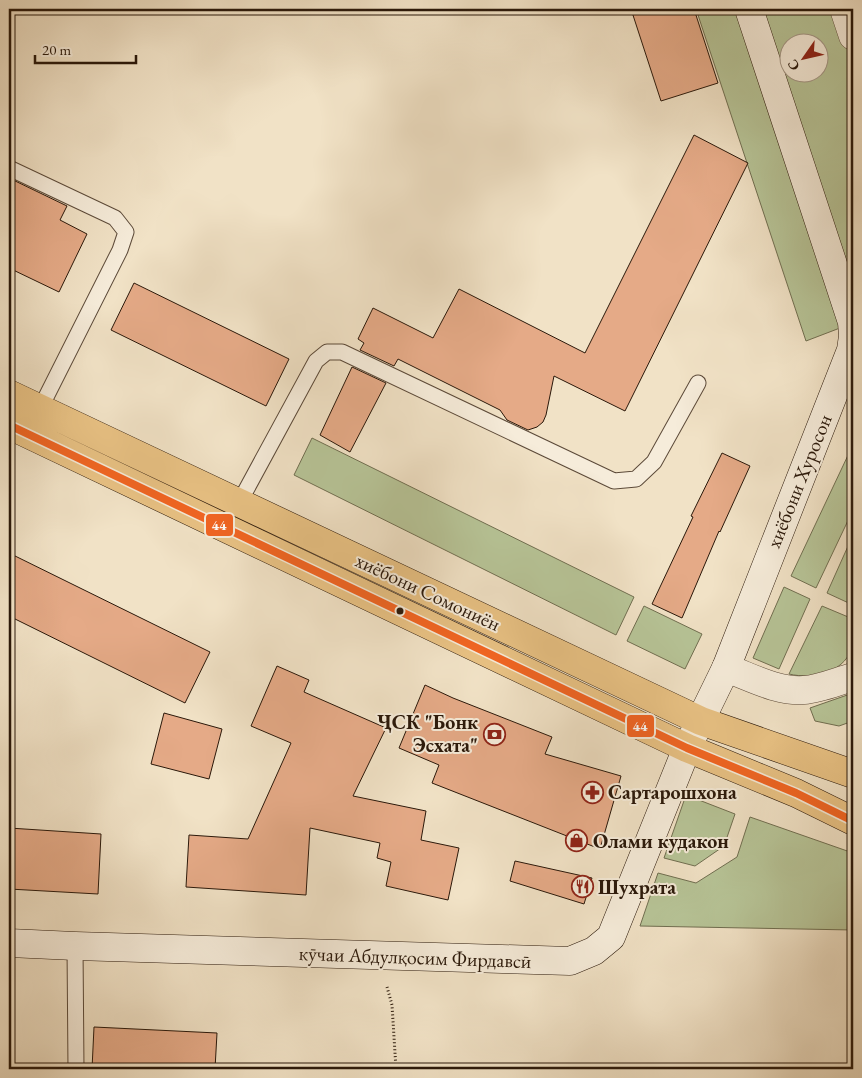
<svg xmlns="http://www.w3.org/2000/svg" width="862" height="1078" viewBox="0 0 862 1078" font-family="'EB Garamond',serif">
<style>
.green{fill:#b7c497;stroke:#706e50;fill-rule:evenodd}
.building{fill:#e5aa87;stroke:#2a180a}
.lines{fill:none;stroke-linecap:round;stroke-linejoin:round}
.lane-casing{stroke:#5c4a39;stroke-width:17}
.street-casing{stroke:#5c4a39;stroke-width:29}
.secondary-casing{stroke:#2a180a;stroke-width:29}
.highway-casing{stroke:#2a180a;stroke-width:29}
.path{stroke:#2a180a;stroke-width:3;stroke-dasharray:1 2.5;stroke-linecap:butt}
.lane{stroke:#f6ecda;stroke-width:15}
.street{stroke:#f6ecda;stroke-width:28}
.secondary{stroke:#f6ecda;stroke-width:28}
.highway{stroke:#e8c183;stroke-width:28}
.bus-1-casing{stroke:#f6ecda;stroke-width:11}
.bus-1{stroke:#f26522;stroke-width:8}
.bus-dot{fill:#2a180a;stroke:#f6ecda;stroke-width:2}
.labels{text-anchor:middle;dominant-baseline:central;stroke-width:4;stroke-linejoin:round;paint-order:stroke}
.street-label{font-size:20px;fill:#2a180a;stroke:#f6ecda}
.poi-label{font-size:20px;font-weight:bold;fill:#2a180a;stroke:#f6ecda;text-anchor:start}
.line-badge{stroke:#f6ecda;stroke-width:2}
.badge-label{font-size:14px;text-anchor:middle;font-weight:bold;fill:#fff}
</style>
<rect width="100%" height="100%" fill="#f1e2c6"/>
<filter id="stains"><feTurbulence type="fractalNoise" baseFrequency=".004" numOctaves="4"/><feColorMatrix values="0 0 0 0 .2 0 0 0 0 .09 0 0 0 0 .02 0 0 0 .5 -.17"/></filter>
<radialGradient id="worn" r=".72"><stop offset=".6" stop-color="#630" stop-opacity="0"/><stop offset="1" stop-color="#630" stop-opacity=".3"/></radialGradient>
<path class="green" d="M696 9H853V323L806 341ZM790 42H820V72H790Z
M312 438 634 597 616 635 294 475Z
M850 451 853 452V510L816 588 791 576Z
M853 535V605L827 593Z
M784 587 810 599 779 669 753 658Z
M644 606 702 634 685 669 627 641Z
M822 606 853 619C853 627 855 636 853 643 848 672 814 680 789 674Z
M853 693V721L839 726 815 721 810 708Z
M686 795 735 814 724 846 695 866 664 858Z
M750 817 853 853V930L640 926 658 873 696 883 737 857Z"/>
<path class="building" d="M631 9H694L718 83 661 101Z
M694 135 748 163 625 411 554 376 546 415 543 422 537 427 528 430 507 420 500 410 398 359 394 366 360 350 364 343 358 339 373 308 433 338 459 289 585 353Z
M9 178 67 206 60 220 87 234 59 292 9 268Z
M134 283 289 359 266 406 111 330Z
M352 367 386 383 350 452 320 435Z
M722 453 750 466 720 532 719 531 682 618 652 604 693 517 691 516Z
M9 553 210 652 185 703 9 616Z
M277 666 309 680 304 692 386 728 353 796 426 811 421 840 459 848 448 900 386 886 391 862 377 858 380 843 310 828 306 895 186 887 189 835 248 839 291 743 251 726Z
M425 685 453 698 552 737 545 754 621 776 600 849 432 783 439 765 399 748Z
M164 713 222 729 209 779 151 764Z
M9 828 101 834 98 894 9 889Z
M515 861 592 878 584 904 510 881Z
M94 1027 217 1033 215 1069H92Z"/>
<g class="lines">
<defs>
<path id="lane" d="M9 168 115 218 126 232 120 250 40 409
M239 503 316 361 327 352H342L614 481 636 479 654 462 698 383
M75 946 76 1069"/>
<path id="street" d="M844 9 853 36
M726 668C751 677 777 692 804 690 820 689 838 681 853 677"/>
<path id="secondary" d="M9 943 75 946 570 961 594 951 611 937 687 748 726 668 851 350 853 336 852 322 749 9"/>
<path id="highway" d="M9 394 701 721 853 774
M9 425 687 748 796 793 853 821"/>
</defs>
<use href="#lane" class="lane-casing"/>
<use href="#street" class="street-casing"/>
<use href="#secondary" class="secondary-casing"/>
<use href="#highway" class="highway-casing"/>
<path class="path" d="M387 987 392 1005 396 1069"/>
<use href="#lane" class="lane"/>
<use href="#street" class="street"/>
<use href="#secondary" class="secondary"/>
<use href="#highway" class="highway"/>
<defs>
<path id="bus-1" d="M9 425 687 748 796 793 853 821"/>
</defs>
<use href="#bus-1" class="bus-1-casing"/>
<use href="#bus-1" class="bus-1"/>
</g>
<defs>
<symbol id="bank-ring" viewBox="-11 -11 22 22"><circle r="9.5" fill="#f6ecda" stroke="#8f2418" stroke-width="1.5"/><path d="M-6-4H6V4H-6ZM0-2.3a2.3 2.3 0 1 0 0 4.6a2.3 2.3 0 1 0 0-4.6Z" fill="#8f2418"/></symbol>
<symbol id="pharmacy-ring" viewBox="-11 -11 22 22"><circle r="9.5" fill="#f6ecda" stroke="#8f2418" stroke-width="1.5"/><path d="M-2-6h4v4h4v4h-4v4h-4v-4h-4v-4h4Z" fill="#8f2418"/></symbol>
<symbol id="shop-ring" viewBox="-11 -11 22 22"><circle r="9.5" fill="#f6ecda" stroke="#8f2418" stroke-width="1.5"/><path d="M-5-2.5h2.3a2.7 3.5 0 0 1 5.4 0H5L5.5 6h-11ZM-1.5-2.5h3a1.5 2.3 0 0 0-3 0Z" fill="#8f2418"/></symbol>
<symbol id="restaurant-ring" viewBox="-11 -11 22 22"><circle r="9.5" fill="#f6ecda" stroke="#8f2418" stroke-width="1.5"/><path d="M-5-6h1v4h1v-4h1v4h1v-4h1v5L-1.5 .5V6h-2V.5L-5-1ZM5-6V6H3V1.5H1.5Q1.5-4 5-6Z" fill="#8f2418"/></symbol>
</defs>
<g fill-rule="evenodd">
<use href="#bank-ring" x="482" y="722" width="25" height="25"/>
<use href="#pharmacy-ring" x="580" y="780" width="25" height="25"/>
<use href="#shop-ring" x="564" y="828" width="25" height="25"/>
<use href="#restaurant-ring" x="570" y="874" width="25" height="25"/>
</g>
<circle class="bus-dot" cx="400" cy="611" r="4.5"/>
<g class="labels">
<g class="street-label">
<text transform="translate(799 481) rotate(-68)">хиёбони Хуросон</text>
<text transform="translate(428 592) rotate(25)">хиёбони Сомониён</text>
<text transform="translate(415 957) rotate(2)">кӯчаи Абдулқосим Фирдавсӣ</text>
</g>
<g class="poi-label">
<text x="478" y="722" text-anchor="end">ҶСК "Бонк<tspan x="478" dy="23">Эсхата"</tspan></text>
<text x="608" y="792">Сартарошхона</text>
<text x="593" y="841">Олами кудакон</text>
<text x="598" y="887">Шухрата</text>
</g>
</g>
<g class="line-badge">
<rect x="205" y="513" width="29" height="24" rx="5" fill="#f26522"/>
<rect x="626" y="714" width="29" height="24" rx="5" fill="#f26522"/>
</g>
<g class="badge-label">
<text x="219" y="530">44</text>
<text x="640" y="731">44</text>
</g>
<rect width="862" height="1078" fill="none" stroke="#f1e2c6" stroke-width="30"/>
<rect x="10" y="10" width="842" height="1058" fill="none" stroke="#2a180a" stroke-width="2.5"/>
<rect x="15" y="15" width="832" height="1048" fill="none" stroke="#2a180a"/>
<g transform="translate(804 58) rotate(236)"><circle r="24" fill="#f6ecda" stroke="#a49787"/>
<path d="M0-4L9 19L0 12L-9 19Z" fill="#8f2418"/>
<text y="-8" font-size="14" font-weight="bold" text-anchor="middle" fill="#2a180a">С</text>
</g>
<path d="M35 55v8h101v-8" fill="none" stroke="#2a180a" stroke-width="2.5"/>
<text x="42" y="55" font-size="15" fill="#2a180a" stroke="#f6ecda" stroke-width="4" paint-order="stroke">20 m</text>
<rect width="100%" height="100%" filter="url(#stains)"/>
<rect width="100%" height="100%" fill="url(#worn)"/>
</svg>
